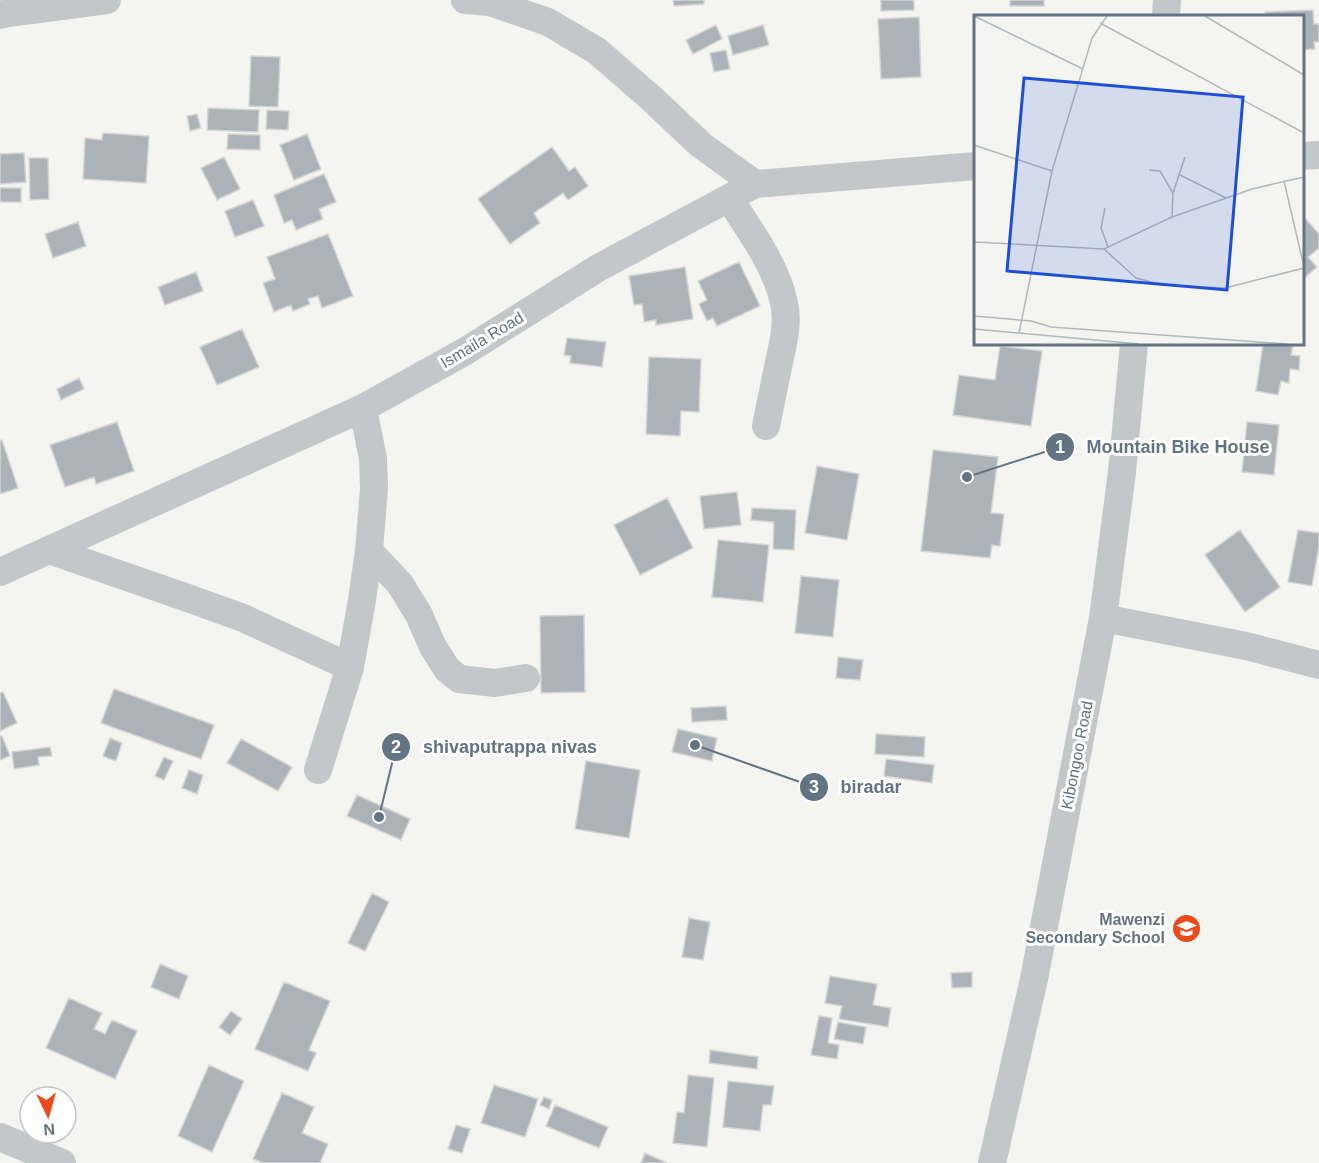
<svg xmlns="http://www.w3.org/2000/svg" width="1319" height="1163" viewBox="0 0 1319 1163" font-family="Helvetica,sans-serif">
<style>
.building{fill:#abb3b8;stroke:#d5d5d3;stroke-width:1.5}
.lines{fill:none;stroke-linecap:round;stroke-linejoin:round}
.minor{stroke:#c4c7ca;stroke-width:28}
.labels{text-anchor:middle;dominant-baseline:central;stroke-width:6;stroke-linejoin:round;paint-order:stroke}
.street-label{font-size:16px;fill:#627483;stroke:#fff}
.poi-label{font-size:16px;font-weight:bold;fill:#627483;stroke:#fff;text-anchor:end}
.inset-road{fill:none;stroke:#b1b9be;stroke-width:1.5}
.view{fill:#1d4ed8;fill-opacity:0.15;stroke:#1d4ed8;stroke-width:3}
.inset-edge{fill:none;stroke:#627483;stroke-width:3}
.leader{fill:none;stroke:#627483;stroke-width:2}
.callout-dot{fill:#627483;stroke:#fff;stroke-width:2}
.mark-label{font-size:18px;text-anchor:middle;font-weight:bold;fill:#fff}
.callout-label{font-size:18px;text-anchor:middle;font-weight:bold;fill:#627483;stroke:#fff;stroke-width:6;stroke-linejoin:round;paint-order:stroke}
</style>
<rect width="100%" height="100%" fill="#f4f4f0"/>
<path class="building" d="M673 0H704V4L674 6Z
M881 0H914V10L881 11Z
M1010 0H1044V6H1010Z
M1313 10 1314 24H1319V42H1314L1315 49 1302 50V16H1265V12Z
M919 17 921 77 881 79 878 19Z
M716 25 722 39 693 54 686 40Z
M763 25 769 45 733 55 728 36Z
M726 50 730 69 714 72 710 53Z
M251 56 280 57 278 107 249 106Z
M208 108 259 110 258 132 207 130Z
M267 110 289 111 288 130 266 129Z
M197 114 201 128 190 131 187 116Z
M103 133 149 136 146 183 83 179 85 138 102 140Z
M228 134 260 135V150L227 149Z
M307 134 321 169 294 180 280 145Z
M552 147 569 171 575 167 588 186 568 200 563 193 534 213 540 223 510 244 478 199Z
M24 153 26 182 0 184V154Z
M224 157 240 189 217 200 201 168Z
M29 158H48L49 199 30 200Z
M324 174 336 202 319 209 323 219 296 230 292 220 284 223 274 195Z
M0 188H21V202H0Z
M253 200 264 226 235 237 225 211Z
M1304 217 1319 234V248L1308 257 1317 267 1302 280V218Z
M78 222 86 246 53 258 45 234Z
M328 234 353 296 322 308 318 296 308 299 310 304 293 311 291 305 274 312 263 283 275 279 267 257Z
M739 262 760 306 717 326 713 318 707 321 699 304 707 300 698 281Z
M685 267 693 319 656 325V320L644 322 642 304 634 305 629 276Z
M196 272 203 291 165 305 158 287Z
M242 329 259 367 217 385 200 347Z
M567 338 606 342 602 367 570 363 571 356 564 355Z
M1263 344H1293L1291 355 1300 356 1299 370 1290 369 1289 383 1281 381 1278 395 1256 391Z
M1000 346 1042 351 1031 426 953 415 959 375 995 380Z
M649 357 701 359 699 412 681 411 680 436 646 434Z
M79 378 84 389 61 400 57 389Z
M117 422 134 471 96 484 94 477 65 487 50 445Z
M1247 422 1279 425 1274 475 1242 472Z
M2 440 18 488 0 494V441Z
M933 450 998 457 991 513 1004 514 1000 546 992 545 990 558 921 551Z
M817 466 859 474 847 540 805 533Z
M737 492 741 525 704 529 700 496Z
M667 498 693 548 640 575 614 525Z
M752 508 796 510 794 550 773 549 774 522 751 520Z
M1240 530 1280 587 1245 612 1205 555Z
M1298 530 1319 533V546L1312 586 1288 582Z
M718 540 769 545 763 602 712 597Z
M801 576 839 580 833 637 795 633Z
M584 615 585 692 541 693 540 616Z
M838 657 863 660 860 680 836 678Z
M114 689 214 725 201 759 101 723Z
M3 692 17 723 0 731V693Z
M726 706 727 720 692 722 691 708Z
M678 729 717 738 712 761 672 752Z
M876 734 925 737 924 757 875 754Z
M0 736H2L10 756 0 760Z
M110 738 122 743 116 761 103 756Z
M241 739 292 767 278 791 227 763Z
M50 747 52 756 38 757 39 765 14 769 12 752Z
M164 757 173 761 164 780 155 776Z
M886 759 934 765 932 783 884 776Z
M586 761 640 770 629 838 575 829Z
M189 770 203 775 197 794 182 788Z
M357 795 410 819 401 840 347 816Z
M372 893 389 902 365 951 348 943Z
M689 918 710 922 703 960 682 957Z
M160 964 188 976 179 999 151 987Z
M972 972V987L952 988 951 973Z
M830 976 877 984 873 1005 891 1008 888 1027 839 1019 842 1006 825 1003Z
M284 982 330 1001 309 1050 316 1053 308 1071 255 1049Z
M69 998 102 1013 94 1029 105 1034 112 1020 137 1031 115 1079 46 1048Z
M231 1011 242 1019 230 1035 219 1027Z
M819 1016 832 1018 828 1043 839 1045 837 1059 811 1055Z
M838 1022 866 1027 863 1044 834 1039Z
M710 1050 758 1057 757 1069 709 1063Z
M209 1065 244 1081 212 1152 178 1136Z
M688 1075 714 1078 707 1147 673 1143 677 1112 684 1113Z
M728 1081 774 1086 771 1105H763L760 1131 723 1127Z
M494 1085 538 1099 525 1137 481 1123Z
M282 1093 314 1107 302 1133 328 1144 320 1163H263L253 1159Z
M544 1097 552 1100 549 1109 540 1105Z
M555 1105 608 1127 599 1148 546 1126Z
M456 1125 470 1129 462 1153 448 1149Z
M645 1153 667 1163H641Z"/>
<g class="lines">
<path class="minor" d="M465 0 490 2 548 22 597 51 651 98 701 145 755 184
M0 15 8 13 107 0
M1166 16 1167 0
M1302 156 1319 155
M729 198C750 231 776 265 784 303 789 324 782 347 778 367 774 387 770 406 766 426
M49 550 182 596 243 618 350 667
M369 551 400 584 419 615 433 647 447 669 459 679 495 683 526 678
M0 572 363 408 464 352 598 268 755 184 976 166
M1103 618 1246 646 1319 665
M318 770 350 667 362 600 369 551 374 488 373 459 363 408
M0 1137 62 1163
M992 1163 1034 979 1103 618 1122 472 1134 344"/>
</g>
<defs>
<symbol id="school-disc" viewBox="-11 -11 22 22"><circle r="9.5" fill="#ec4a18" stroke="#fff"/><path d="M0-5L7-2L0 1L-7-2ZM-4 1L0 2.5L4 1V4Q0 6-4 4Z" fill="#fff"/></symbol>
</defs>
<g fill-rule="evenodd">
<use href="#school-disc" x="1170" y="912" width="33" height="33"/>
</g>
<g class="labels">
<g class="street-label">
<text transform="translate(482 340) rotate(-31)">Ismaila Road</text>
<text transform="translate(1077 755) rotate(-79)">Kibongoo Road</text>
</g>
<g class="poi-label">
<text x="1165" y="919">Mawenzi<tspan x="1165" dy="18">Secondary School</tspan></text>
</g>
</g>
<g transform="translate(974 15)">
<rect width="330" height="330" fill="#f4f4f0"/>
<path class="inset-road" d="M0 1 109 54M231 1 330 60M126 8 330 118M0 130 78 156M175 155 186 156 199 178M204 159 252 183M310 166 330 252M131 193 127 213 134 232M198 202 199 178 211 142M0 227 130 234 198 202 278 174 330 162M130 234 162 263 189 270 251 273 330 253M0 301 57 306 77 312 313 329M0 314 165 329M45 318 78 156 118 23 133 1"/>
<path class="view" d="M50 63 269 82 253 275 33 256Z"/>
<rect width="330" height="330" class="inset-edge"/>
</g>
<path class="leader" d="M967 477L1060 447M379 817L396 747M695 745L814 787"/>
<g class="callout-dot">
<circle cx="967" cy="477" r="6"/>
<circle cx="379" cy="817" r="6"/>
<circle cx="695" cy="745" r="6"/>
<circle cx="1060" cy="447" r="15"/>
<circle cx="396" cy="747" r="15"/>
<circle cx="814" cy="787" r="15"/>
</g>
<g class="mark-label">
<text x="1060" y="453">1</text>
<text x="396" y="753">2</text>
<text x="814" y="793">3</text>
</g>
<g class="callout-label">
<text x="1178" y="453">Mountain Bike House</text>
<text x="510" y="753">shivaputrappa nivas</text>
<text x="871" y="793">biradar</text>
</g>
<g transform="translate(48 1115) rotate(175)"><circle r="28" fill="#ffffff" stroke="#c0c7cd" stroke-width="1.5"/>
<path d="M0-4.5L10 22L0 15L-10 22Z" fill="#ec4a18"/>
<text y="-9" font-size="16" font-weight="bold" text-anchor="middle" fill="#627483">N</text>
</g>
</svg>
